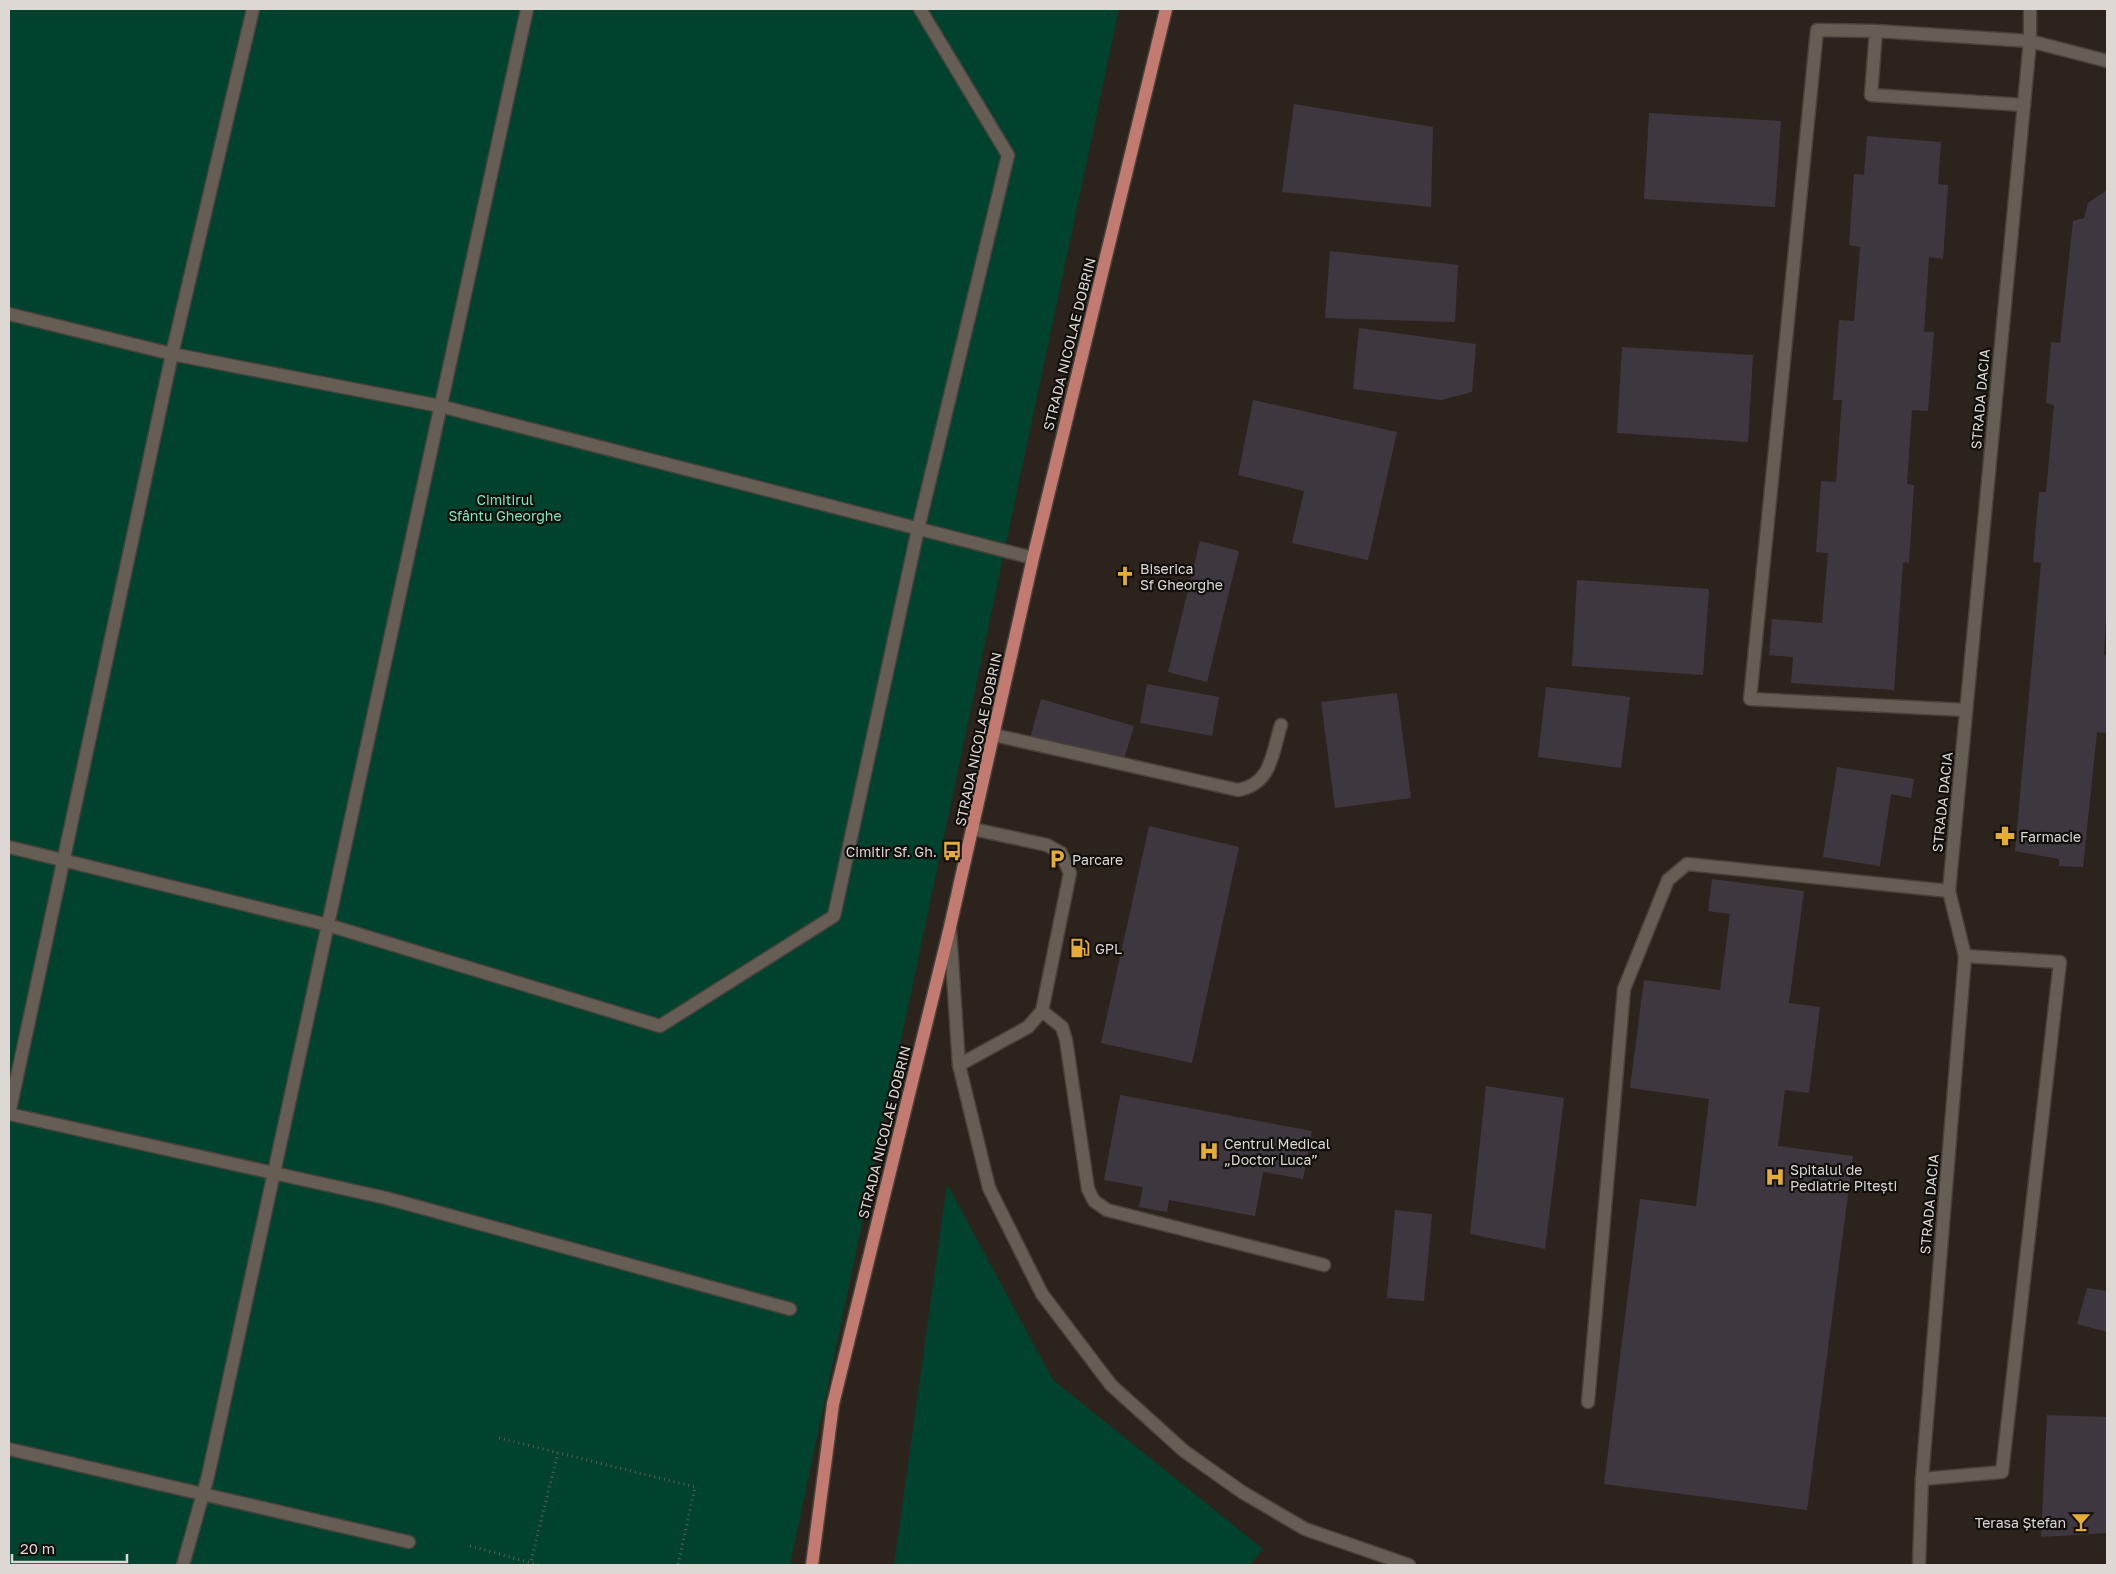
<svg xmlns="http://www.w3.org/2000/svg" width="2116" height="1574" viewBox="0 0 2116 1574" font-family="'Golos Text',sans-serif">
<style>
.green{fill:#00422d}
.building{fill:#3f3740}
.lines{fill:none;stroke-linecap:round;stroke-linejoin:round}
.lane-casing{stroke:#48423c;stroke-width:15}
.street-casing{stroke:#48423c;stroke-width:15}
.secondary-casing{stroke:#48423c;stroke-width:15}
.primary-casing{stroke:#48423c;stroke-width:15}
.path{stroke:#635c55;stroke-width:3;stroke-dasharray:1 4;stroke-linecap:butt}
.lane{stroke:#665e55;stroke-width:12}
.street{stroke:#665e55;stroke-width:12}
.secondary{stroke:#665e55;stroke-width:12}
.primary{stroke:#c27a71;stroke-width:12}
.labels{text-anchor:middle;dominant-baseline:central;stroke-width:4.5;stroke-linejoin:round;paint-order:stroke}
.street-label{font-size:14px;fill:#ddd8d3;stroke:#110e0b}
.park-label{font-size:14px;fill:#7be9bb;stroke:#110e0b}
.poi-label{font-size:14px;fill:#ddd8d3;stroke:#110e0b;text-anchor:start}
</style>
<rect width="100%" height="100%" fill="#2c241c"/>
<path class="green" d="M9 9H1119L790 1565H9Z
M947 1184 1053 1380 1263 1549 1250 1565H894Z"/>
<path class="building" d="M1294 104 1433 127 1431 207 1282 192Z
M1649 113 1781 121 1775 207 1644 199Z
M1867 136 1941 142 1938 184 1948 185 1943 259 1929 257 1924 332H1934L1928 411 1912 410 1907 484 1914 485 1909 563 1903 562 1894 690 1791 683 1793 657 1769 655 1772 619 1822 623 1828 553 1816 552 1821 481 1836 482 1842 400H1833L1839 320 1854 321 1860 247 1849 245 1854 174 1864 175Z
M2107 190V595L2104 655 2107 656V733L2097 732 2083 867 2059 866V859L2015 851 2041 563 2033 562 2039 492H2046L2054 405 2046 403 2051 342 2060 343 2073 221 2084 218 2088 203Z
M1330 251 1458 265 1455 322 1325 318Z
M1359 328 1476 344 1472 392 1441 400 1353 389Z
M1622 347 1753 355 1748 442 1617 433Z
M1253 400 1397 432 1368 560 1292 543 1304 491 1238 475Z
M1200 541 1239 551 1207 682 1168 672Z
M1577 580 1709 589 1703 675 1572 666Z
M1147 684 1219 697 1212 736 1140 723Z
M1546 687 1630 697 1621 768 1538 757Z
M1397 693 1411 798 1335 808 1321 702Z
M1041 699 1134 726 1121 769 1029 742Z
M1837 767 1914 779 1911 798 1891 794 1880 866 1823 857Z
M1149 826 1239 847 1192 1063 1101 1043Z
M1712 879 1804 891 1789 1003 1820 1007 1809 1093 1785 1090 1778 1146 1853 1156 1807 1510 1604 1484 1640 1199 1696 1206 1709 1099 1630 1088 1644 980 1720 990 1730 914 1708 911Z
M1486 1086 1564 1098 1545 1249 1470 1234Z
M1120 1095 1312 1131 1303 1179 1263 1172 1255 1216 1169 1200 1167 1212 1139 1207 1143 1187 1104 1180Z
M1395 1210 1432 1214 1424 1301 1387 1298Z
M2087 1288 2107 1291V1332L2077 1324Z
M2047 1415 2107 1417V1533L2041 1537Z"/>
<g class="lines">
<defs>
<path id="lane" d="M1876 31 1871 95 2024 105
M1966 710 1750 699 1817 30 1876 31 2030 41
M994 735 1238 790C1272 784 1272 753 1281 725
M1042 1011 1062 1027 1066 1040 1088 1189 1094 1201 1107 1210 1324 1265
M959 1065 1028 1027 1042 1011 1070 873 1061 853 1047 845 973 829
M1588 1402 1624 989 1668 880 1687 864 1949 891
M1922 1479 2002 1472 2060 962 1965 956"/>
<path id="street" d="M2030 41 2107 61
M9 314 172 354 440 406 1033 558
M9 847 328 925 660 1026 834 916 918 529 1008 155 920 9
M9 1114 172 354 253 9
M9 1114 386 1198 790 1309
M9 1449 409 1542
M183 1565 208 1476 527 9
M1919 1565 1922 1479 1965 956 1949 891 2030 41V9"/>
<path id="secondary" d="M950 930 959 1065 989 1188 1042 1294 1111 1385 1184 1451 1242 1492 1305 1529 1409 1565"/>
<path id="primary" d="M812 1565 833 1404 950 927 1033 558 1166 9"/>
</defs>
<use href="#lane" class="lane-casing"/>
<use href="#street" class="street-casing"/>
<use href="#secondary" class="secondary-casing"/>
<use href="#primary" class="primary-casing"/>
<path class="path" d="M499 1438 695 1487 678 1565
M470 1546 539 1565
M530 1565 558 1453"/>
<use href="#lane" class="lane"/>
<use href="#street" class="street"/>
<use href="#secondary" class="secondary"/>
<use href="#primary" class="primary"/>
</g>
<defs>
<symbol id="church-bare" viewBox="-9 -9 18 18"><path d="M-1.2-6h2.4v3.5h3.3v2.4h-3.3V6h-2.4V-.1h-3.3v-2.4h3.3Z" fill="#e5ad35" stroke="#110e0b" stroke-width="2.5" paint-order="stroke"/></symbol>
<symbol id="pharmacy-bare" viewBox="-9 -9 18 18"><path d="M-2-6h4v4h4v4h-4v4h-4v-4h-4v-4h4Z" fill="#e5ad35" stroke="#110e0b" stroke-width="2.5" paint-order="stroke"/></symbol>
<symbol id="bus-bare" viewBox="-9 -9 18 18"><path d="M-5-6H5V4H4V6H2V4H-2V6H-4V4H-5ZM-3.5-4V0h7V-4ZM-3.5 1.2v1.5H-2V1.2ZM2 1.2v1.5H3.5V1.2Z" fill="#e5ad35" stroke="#110e0b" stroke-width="2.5" paint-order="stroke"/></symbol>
<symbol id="parking-bare" viewBox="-9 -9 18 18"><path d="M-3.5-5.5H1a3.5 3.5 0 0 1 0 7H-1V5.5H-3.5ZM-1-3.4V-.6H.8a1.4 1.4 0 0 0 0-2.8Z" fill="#e5ad35" stroke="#110e0b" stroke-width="2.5" paint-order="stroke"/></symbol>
<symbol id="fuel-bare" viewBox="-9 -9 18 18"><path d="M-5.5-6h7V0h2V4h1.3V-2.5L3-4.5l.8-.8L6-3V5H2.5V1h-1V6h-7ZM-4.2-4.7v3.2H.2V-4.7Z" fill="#e5ad35" stroke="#110e0b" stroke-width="2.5" paint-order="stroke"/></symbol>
<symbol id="hospital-bare" viewBox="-9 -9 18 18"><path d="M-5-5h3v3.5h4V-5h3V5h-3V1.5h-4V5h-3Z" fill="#e5ad35" stroke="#110e0b" stroke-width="2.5" paint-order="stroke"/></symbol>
<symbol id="bar-bare" viewBox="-9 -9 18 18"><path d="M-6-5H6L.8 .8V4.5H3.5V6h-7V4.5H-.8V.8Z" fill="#e5ad35" stroke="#110e0b" stroke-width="2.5" paint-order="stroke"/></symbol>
</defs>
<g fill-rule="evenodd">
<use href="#church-bare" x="1111" y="562" width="28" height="28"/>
<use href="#pharmacy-bare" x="1991" y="822" width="28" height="28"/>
<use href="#bus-bare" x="938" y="837" width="28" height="28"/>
<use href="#parking-bare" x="1043" y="845" width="28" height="28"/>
<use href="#fuel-bare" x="1066" y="934" width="28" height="28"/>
<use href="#hospital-bare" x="1195" y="1137" width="28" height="28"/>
<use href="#hospital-bare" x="1761" y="1163" width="28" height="28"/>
<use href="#bar-bare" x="2067" y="1508" width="28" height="28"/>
</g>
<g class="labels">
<g class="street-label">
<text transform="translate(1069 344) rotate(-76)">STRADA NICOLAE DOBRIN</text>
<text transform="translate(1980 399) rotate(-85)">STRADA DACIA</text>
<text transform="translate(978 739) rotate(-78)">STRADA NICOLAE DOBRIN</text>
<text transform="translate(1942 802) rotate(-84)">STRADA DACIA</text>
<text transform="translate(884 1132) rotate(-76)">STRADA NICOLAE DOBRIN</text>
<text transform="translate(1929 1204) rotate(-85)">STRADA DACIA</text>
</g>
<g class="park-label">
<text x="505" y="499">Cimitirul<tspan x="505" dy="16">Sfântu Gheorghe</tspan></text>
</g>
<g class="poi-label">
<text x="1140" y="568">Biserica<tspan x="1140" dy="16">Sf Gheorghe</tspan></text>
<text x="2020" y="836">Farmacie</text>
<text x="937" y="851" text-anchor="end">Cimitir Sf. Gh.</text>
<text x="1072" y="859">Parcare</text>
<text x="1095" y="948">GPL</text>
<text x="1224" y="1143">Centrul Medical<tspan x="1224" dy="16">„Doctor Luca”</tspan></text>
<text x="1790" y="1169">Spitalul de<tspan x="1790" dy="16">Pediatrie Pitești</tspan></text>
<text x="2066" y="1522" text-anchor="end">Terasa Ștefan</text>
</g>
</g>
<rect width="2116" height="1574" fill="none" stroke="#ddd8d3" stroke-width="20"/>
<path d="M12 1554v8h115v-8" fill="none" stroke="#ddd8d3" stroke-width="2.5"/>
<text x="20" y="1554" font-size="15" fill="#ddd8d3" stroke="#110e0b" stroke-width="4" paint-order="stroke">20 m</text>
</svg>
